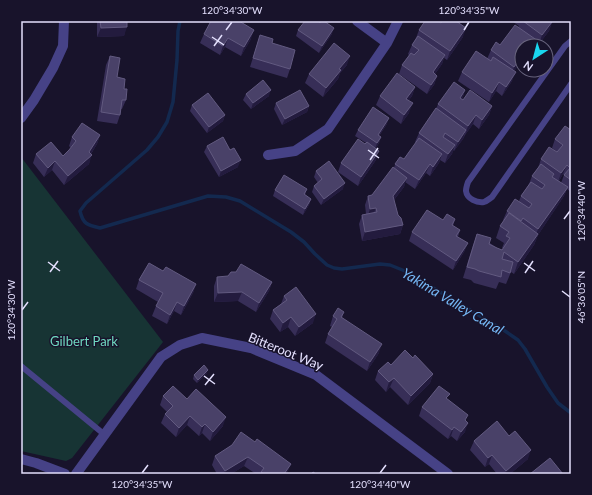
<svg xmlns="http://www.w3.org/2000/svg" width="592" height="495" viewBox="0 0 592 495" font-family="Lato,sans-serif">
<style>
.green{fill:#173434}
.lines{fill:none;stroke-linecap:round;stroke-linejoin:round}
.stream{stroke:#13294f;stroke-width:3.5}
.service{stroke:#464286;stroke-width:6}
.minor{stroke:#464286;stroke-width:10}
.tertiary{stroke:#464286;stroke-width:10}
.wall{fill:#372e57;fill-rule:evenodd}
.shaded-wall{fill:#231b3e}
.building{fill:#494168;stroke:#625a80}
.ticks{fill:none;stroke:#e3dffd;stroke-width:1.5}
.labels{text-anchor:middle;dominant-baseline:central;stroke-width:3;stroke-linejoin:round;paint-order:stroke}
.park-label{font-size:13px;fill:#6fd9c1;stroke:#18132b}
.street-label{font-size:13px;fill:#e3dffd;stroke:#18132b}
.water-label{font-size:14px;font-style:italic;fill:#75b7f5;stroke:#18132b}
.neatline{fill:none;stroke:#e3dffd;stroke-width:1.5}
.ticks-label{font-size:10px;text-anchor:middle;fill:#e3dffd}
</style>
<rect width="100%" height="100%" fill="#18132b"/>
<path class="green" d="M21 157 163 342 72 458 66 461 21 451Z"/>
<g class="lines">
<path class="stream" d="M180 21 178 31 177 60 173 102 167 122 158 137 147 150 86 203 80 211C83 224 87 225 100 228L208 196 226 197 240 201 291 232 304 242 315 254 327 265 334 268 342 269 380 264 390 265 405 271 505 331 518 340 525 349 547 387 558 403 571 413"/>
<path class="service" d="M571 41 565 46 468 182C467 185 466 188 466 191 467 199 477 203 484 202 487 201 489 199 492 197L571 84
M21 366 105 435"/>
<path class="minor" d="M357 21 387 43
M21 118 34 100 53 68 63 46 64 21
M268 155 295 151 328 129 387 43 398 21
M76 474 161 357 180 345 202 338 251 348 316 375 448 474"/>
<path class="tertiary" d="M21 459 36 463 65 474"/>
</g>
<path class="wall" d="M97 21H127L124 36 97 37Z
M443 21H461L459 23 463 37 447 60 444 58 442 64 435 74 437 76 434 85 427 94 399 74 402 65 409 55 408 54 412 45 416 38 419 30 441 23Z
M512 21H551L552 22 549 31 539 44 537 43 536 46H522V60L514 71 512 81 502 96 496 91 489 102 458 81 462 72 487 59 491 50 500 45 519 26Z
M298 30 332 34 319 53 296 36Z
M204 34 251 39 241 56 225 47 220 55 200 43Z
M260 35 272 43 290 69 287 78 250 67Z
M110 56 117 77 124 89 126 100 122 109H121L120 115 117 124 97 121 106 65Z
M347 65 340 73 338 79 323 97 305 83 309 74Z
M415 87 412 96 409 100V113L401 124 376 105 380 96Z
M465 90 462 100H463L492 106 489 115 479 129 473 124 465 135 463 139 454 151 453 150 452 154 445 163 440 160 439 163 430 176 426 173 415 189 405 182 404 187 394 200 398 215 403 225 400 234 362 241 359 224 362 215 366 214 365 205 368 196 372 195 394 168 395 164 404 159 416 143 415 142 419 133 436 109 438 104Z
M246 94 269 96 251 109 243 100Z
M276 103 309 106 307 112 282 125 274 109Z
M192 105 225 115 223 121 207 133 190 111Z
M387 124 379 136 381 137 379 143 376 148V160L358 186 338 172 341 163 366 143 355 136 358 130Z
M571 130V192L567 189 564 196 538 235 534 245 514 274 511 272 506 284 499 282 496 289 474 283 471 280 463 278 473 245 477 234 497 248 502 250 503 248H502L504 243 496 238 500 226 504 220H503L507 211 519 201 521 196 529 184 532 176 538 168 541 159 557 152 552 148 555 139ZM563 174 564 175 561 183 559 181Z
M100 135 97 144 91 154 89 164 64 185 52 170 44 177 33 163 36 154 63 156 71 148 69 146 72 137Z
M207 146 238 167 219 177 204 152Z
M316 171 343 189 321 205 312 192 314 186 318 183 314 177Z
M307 189 305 195 311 199 309 205 303 215 273 196 275 190Z
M455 219 453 226 460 230 458 237 468 243 464 252 453 270 409 241 412 232 443 220Z
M163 271 196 284 193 293 181 315 174 311 167 324 152 316 156 306 158 302 136 289 139 280Z
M217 277 272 282 269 291 256 312 238 301 214 302V286Z
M284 296 313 323 295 336 288 327 280 332 270 319 273 310 281 304Z
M344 312 342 318 379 353 367 371 325 343 328 334 332 327 330 326 333 316Z
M413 358 433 374 430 383 408 405 390 387 386 392 375 380 378 371 391 365Z
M207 373 197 383 193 379 194 375Z
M163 396 187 399 223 426 210 441 202 433 199 436 187 425 176 437 161 423 165 414 167 412 160 405Z
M447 399 466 421 465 432 457 441 451 436 448 439 419 416 422 407Z
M474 441 528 459 510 474H497L489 464 485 467 470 450Z
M232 445 288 473 287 474H256L244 466 231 474H217L212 465 215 456Z"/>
<path class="shaded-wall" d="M552 22 549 31 539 44 542 35Z
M127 27 124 36 97 37 101 28Z
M334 28 332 34 319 53 322 46Z
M466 28 463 37 447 60 450 51Z
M254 30 251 39 241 56 244 47Z
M228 38 225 47 220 55 223 46Z
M445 55 442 64 430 81 433 72Z
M350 56 347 65 340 73 338 79 323 97 326 88 339 69Z
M522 56V60L511 76 514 67Z
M516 72 512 81 502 96 506 87Z
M437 76 434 85 427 94 431 85Z
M499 82 496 91 489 102 492 93Z
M415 87 412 96 403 108 406 99Z
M271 90 269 96 251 109 253 103Z
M465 90 462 100 460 98Z
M413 103 409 113 401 124 404 115Z
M309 106 307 112 282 125 285 119Z
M492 106 489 115 479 129 482 120Z
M225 115 223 121 207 133 209 127Z
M476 115 473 124 465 135 468 126Z
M389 118 387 124 375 141 378 135Z
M466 130 463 139 454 151 458 142Z
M100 135 97 144 87 160 92 155 89 164 64 185 68 176 89 152Z
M381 137 379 143 375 149 377 143Z
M455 145 452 154 445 163 448 154Z
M379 151 376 160 358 186 361 177Z
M442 154 439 163 430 176 433 167Z
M241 160 238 167 219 177 221 171Z
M55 161 52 170 44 177 48 168Z
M430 164 426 173 415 189 419 180Z
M567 165 563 174 558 182 561 173Z
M407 178 404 187 390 205 393 196Z
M345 183 343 189 321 205 324 199Z
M568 187 564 196 538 235 534 245 514 274 518 262 535 237 538 229Z
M311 199 309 205 303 215 305 209Z
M376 208 372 217 367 218 370 209Z
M403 225 400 234 362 241 365 232Z
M468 243 464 252 453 270 456 261Z
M272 282 269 291 256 312 259 303Z
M196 284 193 293 181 315 184 306Z
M242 292 238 301 214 302 218 293Z
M177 302 174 311 167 324 170 315Z
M316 314 313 323 295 336 299 327Z
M291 317 288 327 280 332 283 323Z
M382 344 379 353 367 371 370 362Z
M208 370 207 373 197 383 198 380Z
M433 374 430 383 408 405 411 396Z
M394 378 390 387 386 392 389 382Z
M190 416 187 425 176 437 179 428Z
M226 417 223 426 210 441 213 432Z
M468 423 465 432 457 441 461 432Z
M205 424 202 433 199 436 202 427Z
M454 427 451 436 448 439 452 430Z
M531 450 528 459 510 474H505L506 471Z
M492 455 489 464 485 467 488 458Z
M248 457 244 466 231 474H224L225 471Z
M291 464 287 474H284Z"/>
<path class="building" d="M100 21H127V27L101 28Z
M211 21H239L254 30 244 47 228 38 223 46 204 34Z
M305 21H318L320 23 321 21H324L334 28 322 46 298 30Z
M425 21H438L441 23 443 21H456L466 28 450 51 419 30Z
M523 21H551L552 22 542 35Z
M515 25 538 41 534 46H522V56L514 67 491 50 496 42 500 45Z
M260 35 273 39 272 43 295 50 290 69 253 58Z
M418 36 445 55 433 72 437 76 431 85 402 65 411 53 414 55 419 50 412 45Z
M334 43 350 56 339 69 341 70 326 88 309 74Z
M476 51 491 61 493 57 516 72 506 87 499 82 492 93 462 72Z
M110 56 120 58 117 77 125 79 124 89H127L126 100H122L120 115 101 112Z
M397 73 415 87 406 99 413 103 404 115 380 96Z
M263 80 271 90 253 103 246 94Z
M454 82 465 90 460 98 463 100 470 90 492 106 482 120 476 115 468 126 438 104Z
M300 90 309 106 285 119 276 103Z
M208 93 225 115 209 127 192 105Z
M373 107 389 118 378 135 381 137 377 143 358 130Z
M436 108 466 130 458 142 445 133 443 137 455 145 448 154 419 133Z
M82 123 100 135 89 152 92 155 68 176 55 161 48 168 36 154 51 142 63 156 69 150 76 141 72 137Z
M565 126 571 130V180L564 175 570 168 567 165 561 173 541 159 549 147 557 152 563 145 555 139Z
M223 137 230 150 234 148 241 160 221 171 207 146Z
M419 138 442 154 433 167 430 164 419 180 395 164 400 157 404 159Z
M358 139 365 144 367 142 379 151 361 177 341 163Z
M329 161 345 183 324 199 314 186 322 179 316 171Z
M541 164 554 174 552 177 568 187 538 229 523 218 521 221 507 211 515 199 529 208 532 204 521 196 531 182 542 189 545 185 532 176Z
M393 167 407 178 393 196 398 215 401 218 403 225 365 232 362 215 377 212 376 208 370 209 368 196 372 195Z
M284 175 307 189 304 194 311 199 305 209 275 190Z
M427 210 443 220 447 214 455 219 452 225 460 230 456 236 468 243 456 261 412 232Z
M509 213 538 234 518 262 504 252 502 259 513 262 510 273 502 270 501 277 479 271 475 269 467 267 477 234 491 238 489 244 497 248 502 250 510 238 506 236 509 232 500 226Z
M149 263 163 271 166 267 196 284 184 306 177 302 170 315 156 306 163 293 139 280Z
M241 264 272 282 259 303 242 292 218 293 217 277 228 276 231 272H236Z
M296 287 316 314 299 327 291 317 283 323 273 310 287 300 284 296Z
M338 308 344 312 341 317 382 344 370 362 328 334 337 319 333 316Z
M405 350 413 358 415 355 433 374 411 396 394 378 389 382 378 371 388 362 391 365Z
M204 365 208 370 198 380 194 375Z
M173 386 187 399 196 389 226 417 213 432 205 424 202 427 190 416 179 428 165 414 173 406 163 396Z
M439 386 450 394 446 398 468 415 465 420 468 423 461 432 454 427 452 430 422 407Z
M497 421 509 436 515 431 531 450 506 471 492 455 488 458 474 441Z
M241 432 255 442 257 439 291 464 284 474H264L261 472 264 468 248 457 225 471 215 456 232 445Z
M550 458 563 474H530Z
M313 472 316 474H311Z"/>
<path class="ticks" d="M226 30 232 22M464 30 469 22M212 37 224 45M214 46 222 35M368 150 379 158M370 160 378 148M564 219 570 211M48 262 60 271M524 263 535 271M50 272 58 261M525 273 533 261M562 291 570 297M22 310 28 302M204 376 215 384M205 385 214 374M142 473 148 465M380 473 386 465"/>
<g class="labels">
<g class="park-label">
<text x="84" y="341">Gilbert Park</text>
</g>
<g class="street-label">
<text transform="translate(286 351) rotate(22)">Bitteroot Way</text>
</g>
<g class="water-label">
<text transform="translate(453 301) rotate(31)">Yakima Valley Canal</text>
</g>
</g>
<rect width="592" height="495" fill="none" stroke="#18132b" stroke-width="44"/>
<g transform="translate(534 58) rotate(216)"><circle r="19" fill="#18132b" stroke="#69657f"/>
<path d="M0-3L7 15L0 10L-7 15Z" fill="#19d6ef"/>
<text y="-6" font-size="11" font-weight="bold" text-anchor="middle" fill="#e3dffd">N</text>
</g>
<rect x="22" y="22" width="548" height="451" class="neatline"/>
<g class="ticks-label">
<text x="232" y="14">120°34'30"W</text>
<text x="469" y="14">120°34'35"W</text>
<text transform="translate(581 211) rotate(-90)" y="4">120°34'40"W</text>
<text transform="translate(581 297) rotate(-90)" y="4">46°36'05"N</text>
<text transform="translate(11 310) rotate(-90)" y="4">120°34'30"W</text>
<text x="142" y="488">120°34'35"W</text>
<text x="380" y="488">120°34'40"W</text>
</g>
</svg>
